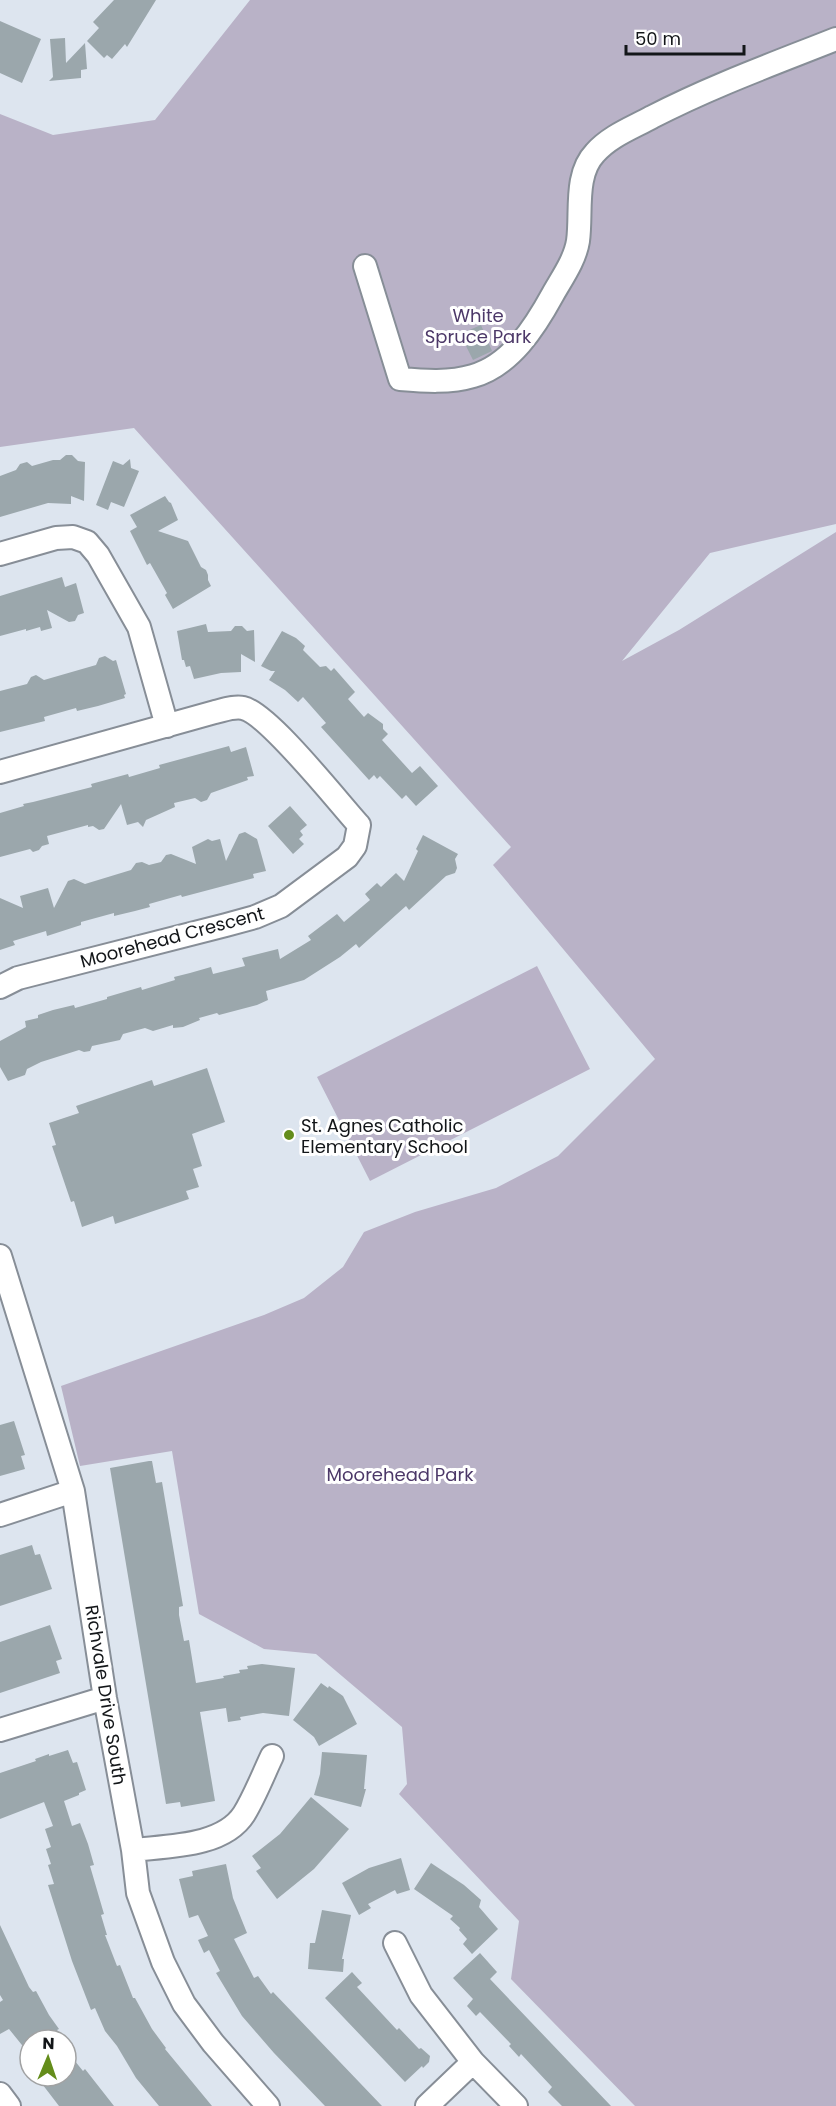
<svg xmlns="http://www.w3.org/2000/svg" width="836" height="2106" viewBox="0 0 836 2106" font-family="Poppins,sans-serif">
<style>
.green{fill:#b9b2c7}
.building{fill:#9ba7ac}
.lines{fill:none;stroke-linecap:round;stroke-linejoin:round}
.minor-casing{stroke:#878e97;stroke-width:26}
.minor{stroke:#fff;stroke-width:22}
.poi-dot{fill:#648d1b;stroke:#fff;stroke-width:2}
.labels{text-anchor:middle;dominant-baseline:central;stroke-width:6;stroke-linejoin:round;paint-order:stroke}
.park-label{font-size:18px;fill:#4c3868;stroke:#fff}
.street-label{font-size:18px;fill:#131619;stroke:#fff}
.poi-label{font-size:18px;fill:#131619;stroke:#fff;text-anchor:start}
</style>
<rect width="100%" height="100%" fill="#dde5ef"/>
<path class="green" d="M250 0H836V524L710 553 622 661 679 630 836 532V2106H635L511 1979 519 1921 399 1794 407 1784 402 1727 316 1654 264 1649 199 1614 172 1451 80 1466 61 1386 264 1315 304 1298 343 1267 364 1232 415 1212 496 1188 558 1156 655 1059 493 865 511 847 134 428 0 447V114L53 135 155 120Z
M537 966 590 1069 370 1181 317 1077Z"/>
<path class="building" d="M114 0H156L127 47 125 44 112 59 107 55 104 58 87 41 99 28 93 22Z
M0 21 41 39 22 83 0 73Z
M65 38 66 63 85 43 87 69 81 70V78L49 81 53 77 50 39Z
M481 325 492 351 473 360 466 346 472 343 467 331Z
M66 455H72L78 461 85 462 84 501 71 496V504L48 503 0 517V476L16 470 20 464 27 462 32 466 53 460H60Z
M130 459 131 468 139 471 124 507 111 502 108 510 96 505 113 461 123 465Z
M165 496 169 502 171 503 178 520 158 531 188 541 201 567 206 570 208 575V580L211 586 173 609 165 595 167 593 150 563 147 565 130 531 137 527 130 515Z
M62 577 65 587 76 583 84 613 78 615 75 621 69 622 47 610 52 628 41 631 40 627 26 631V629L0 636V596Z
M206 624 208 632 231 631 235 626H242L247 631 254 630 255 662 241 654V672L221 673 194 679 190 666 186 667 184 660H182L177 631Z
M282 631 296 638 305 646 303 650 320 667 326 666 331 671 334 668 355 692 348 699 364 717 368 713 383 724V729L388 734 382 740 412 773 420 766 438 786 416 806 406 795 402 799 380 776 377 779 374 775 369 780 321 727 326 723 303 697 298 702 285 690 269 680 275 671H271L261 666Z
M105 656 113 661 116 660 126 694 124 695 125 698 98 706 77 711 76 708 44 717 45 721 0 732V691L27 684 31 677 36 675 44 680 96 665 99 658Z
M229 746 231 752 246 747 254 776 247 777 248 780 211 793 207 800 201 802 195 798 174 803 175 807 146 820 143 827 138 822 127 825 121 804 104 829 99 830 93 826 88 827V825L47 836 49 844 42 846 39 850 33 852 30 849 0 857V813L24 806 23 804 33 802 92 787 91 784 128 774 129 777 160 768 159 765Z
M290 806 307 825 300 831 303 835 299 839 304 844 293 854 268 826Z
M245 832 257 839 266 871 253 874 254 878 182 897 181 895 149 904 150 907 135 911 114 916V913L81 922V925L47 936 46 931 13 941 15 945 0 950V898L23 908 20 896 48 888 54 908 68 881 74 879 85 884 131 870 136 863 142 862 149 865 161 862 166 855 171 854 196 864 192 847 208 839 212 841 220 839 226 861 239 834Z
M423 835 458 854 455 859 457 868 455 873 446 876 409 910 406 906 359 948 356 944 340 957 304 980 266 991 268 1000 257 1005 219 1015 217 1013 199 1018 200 1020 183 1027 173 1028V1025L153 1031 145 1028 123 1034 120 1040 92 1046 90 1051 84 1052 79 1050 41 1062 27 1069 25 1075 8 1081 0 1067V1041L26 1027 25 1021 38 1018V1015L53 1010 74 1005 75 1008 107 999V997L141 987 142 990 175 980 174 977 190 973 211 967 213 974 245 966 242 958 278 949 280 959 311 940 308 936 337 914 344 922 370 900 365 894 377 883 381 887 396 873 404 881 418 851 416 849Z
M207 1068 225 1122 192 1134 202 1166 193 1169 199 1187 186 1191 189 1199 115 1224 113 1216 82 1227 74 1201 71 1202 52 1146 56 1145 49 1123 79 1113 76 1106 152 1080 154 1086Z
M14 1421 25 1455 21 1456 25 1469 0 1476V1425Z
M149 1461H152L156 1483 162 1482 183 1606 179 1607V1615L184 1641 189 1640 196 1683 224 1678 223 1676 240 1673 239 1670 248 1669 247 1666 262 1664 295 1668 289 1716 263 1713 240 1717 241 1720 228 1722 226 1708 200 1712 215 1801 181 1807 180 1802 166 1804 110 1468Z
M32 1545 35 1555 40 1554 52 1589 0 1606V1555Z
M50 1625 62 1659 56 1661 60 1673 0 1693V1642Z
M321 1683 328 1688 329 1686 343 1696 357 1724 319 1746 314 1737 293 1720Z
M68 1750 73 1763 77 1762 86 1790 79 1793V1795L64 1801 72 1826 80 1823 88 1844 94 1865 90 1866 104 1914 101 1915 107 1935H105L117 1966 120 1965 133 1998H135L152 2029 166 2048 165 2049 212 2106H159L136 2078 117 2046 105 2031 95 2008 91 2010 72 1961 48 1885 54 1884 48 1865 51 1864 46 1849 51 1847 45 1829 53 1826 44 1802 0 1819V1773L36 1761 35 1759 49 1754V1756Z
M322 1752 367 1755 364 1789H366L361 1807 314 1795 320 1774Z
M311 1797 349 1829 314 1869 277 1899 256 1871 261 1868 252 1856 280 1834Z
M401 1858 410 1890 397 1894 395 1890 368 1904 371 1908 359 1915 342 1883 369 1868Z
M431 1863 464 1885 481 1900 479 1907 498 1929 472 1954 463 1944 467 1939 459 1930 460 1928 450 1919 453 1916 414 1889Z
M226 1864 233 1898 247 1933 234 1939 254 1978 258 1976 271 1994 273 1992 382 2106H325L274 2053 242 2016 216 1973 220 1971 209 1950 204 1953 198 1940 208 1936 198 1915 189 1918 179 1879 193 1876 192 1871Z
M322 1910 351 1915 342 1959H344L343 1972 308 1969 310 1943H315Z
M0 1925 29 1987 33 1992 36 1991 49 2015 59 2029 57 2030 64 2040H30V2055L9 2029 0 2034V2002L3 2000 0 1995Z
M480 1953 497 1972 490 1979 611 2106H562L548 2092 552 2087 521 2054 519 2057 509 2046 511 2044 480 2012 476 2016 467 2006 473 1999 453 1978Z
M352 1972 362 1983 357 1987 397 2030 399 2028 419 2049 421 2048 430 2056 429 2062 423 2068 422 2066 405 2082 325 1998Z
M66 2050 83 2071 85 2069 114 2106H59L36 2076H66Z"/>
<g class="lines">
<defs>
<path id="minor" d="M365 266 400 379C424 381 450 383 473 376 511 365 535 327 553 294 562 278 575 260 578 241 582 213 574 175 595 153 610 136 632 128 652 117 712 86 773 64 836 39
M0 554 56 538 73 537 87 542 98 555 139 627 167 726
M0 772 215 712C224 710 234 706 243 708 268 713 338 802 359 825L355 846 347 857 281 906 255 917 226 925 18 978 0 987
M0 1256 73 1491 105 1698 133 1850 138 1893 163 1962 184 2004 213 2043 268 2106
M0 1515 73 1491
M0 1730 105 1698
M133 1850C167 1846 223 1847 244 1814 255 1796 263 1775 272 1756
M395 1943 421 1995 473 2062 516 2106
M0 2094 9 2106
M427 2106 473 2062"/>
</defs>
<use href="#minor" class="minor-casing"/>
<use href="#minor" class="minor"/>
</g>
<circle class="poi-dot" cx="289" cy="1135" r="6"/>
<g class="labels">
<g class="park-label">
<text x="478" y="315">White<tspan x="478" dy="21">Spruce Park</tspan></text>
<text x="400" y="1474">Moorehead Park</text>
</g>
<g class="street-label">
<text transform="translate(172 937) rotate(-15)">Moorehead Crescent</text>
<text transform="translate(106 1695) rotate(81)">Richvale Drive South</text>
</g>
<g class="poi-label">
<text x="301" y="1125">St. Agnes Catholic<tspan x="301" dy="21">Elementary School</tspan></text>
</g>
</g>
<g transform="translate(48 2058) rotate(2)"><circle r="28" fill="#ffffff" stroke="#a1a2a3" stroke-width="1.5"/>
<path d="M0-4.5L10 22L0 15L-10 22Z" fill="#648d1b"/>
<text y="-9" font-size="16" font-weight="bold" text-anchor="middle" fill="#131619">N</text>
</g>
<path d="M626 45v9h118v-9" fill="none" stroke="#131619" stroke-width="3"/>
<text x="635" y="45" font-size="18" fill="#131619" stroke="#ffffff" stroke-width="4.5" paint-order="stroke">50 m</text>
</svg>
